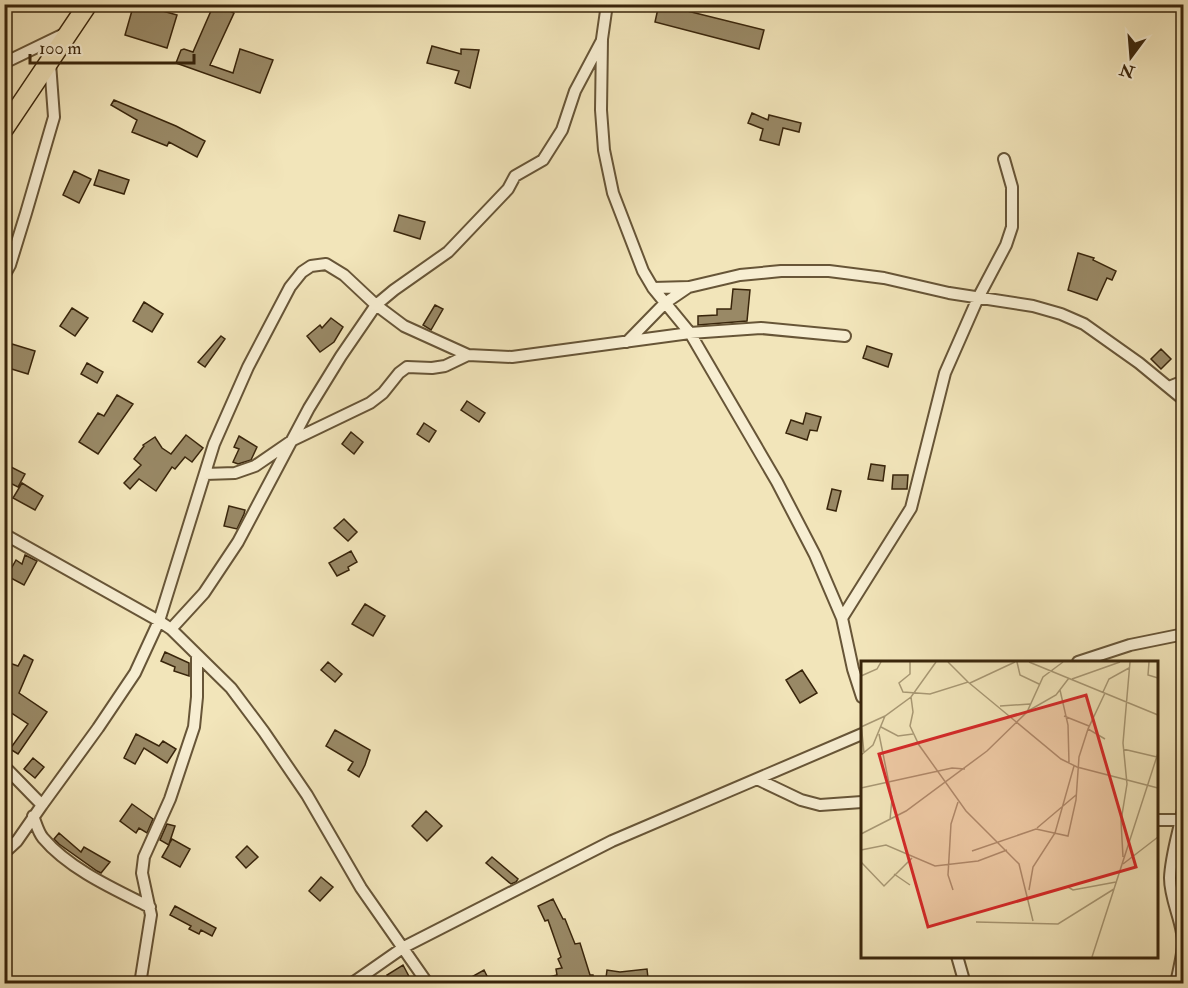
<svg xmlns="http://www.w3.org/2000/svg" width="1188" height="988" viewBox="0 0 1188 988" font-family="'IM FELL Double Pica',serif">
<style>
.building{fill:#998966;stroke:#39250b;stroke-width:1.5}
.lines{fill:none;stroke-linecap:round;stroke-linejoin:round}
.street-casing{stroke:#675537;stroke-width:14}
.primary-casing{stroke:#39250b;stroke-width:21}
.street{stroke:#f7eed2;stroke-width:10}
.primary{stroke:#f2e5ba;stroke-width:18}
.inset-road{fill:none;stroke:#a89874;stroke-width:1.5}
.view{fill:#d62828;fill-opacity:0.15;stroke:#d62828;stroke-width:3}
.inset-edge{fill:none;stroke:#39250b;stroke-width:3}
</style>
<rect width="100%" height="100%" fill="#f2e5ba"/>
<filter id="stains"><feTurbulence type="fractalNoise" baseFrequency=".00333" numOctaves="4"/><feColorMatrix values="0 0 0 0 .2 0 0 0 0 .09 0 0 0 0 .02 0 0 0 .5 -.17"/></filter>
<radialGradient id="worn" r=".72"><stop offset=".6" stop-color="#630" stop-opacity="0"/><stop offset="1" stop-color="#630" stop-opacity=".3"/></radialGradient>
<path class="building" d="M214 4 234 13 210 65 233 73 240 49 273 60 260 93 176 63 181 50 184 49 193 52Z
M659 4 764 30 759 49 655 22Z
M145 6 177 15 167 48 125 35 133 7 144 10Z
M432 46 461 54V49L479 50 470 88 455 83 459 71 427 63Z
M114 100 176 126 205 141 197 157 169 142 167 146 132 132 137 120 111 105Z
M752 113 768 120 769 115 801 123 799 132 783 128 779 145 760 140 763 129 748 123Z
M99 170 129 180 124 194 94 185Z
M74 171 91 179 79 203 63 195Z
M399 215 425 222 420 239 394 231Z
M1078 253 1094 258 1093 260 1116 271 1112 280 1107 278 1097 300 1068 290Z
M733 289 750 290 747 321 698 325V316L717 315V309H731Z
M144 302 163 314 152 332 133 321Z
M435 305 443 309 431 330 423 325Z
M72 308 88 318 75 336 60 326Z
M331 318 343 327 334 342 320 352 307 336 320 325 322 328Z
M221 336 225 339 205 367 198 362Z
M12 344 35 351 28 374 5 367Z
M867 346 892 354 888 367 863 358Z
M1161 349 1171 359 1161 369 1151 359Z
M87 363 103 372 97 383 81 374Z
M117 395 133 404 98 454 79 442 98 413 104 416Z
M467 401 485 413 479 422 461 410Z
M806 413 821 417 817 431 810 430 807 440 786 433 791 420 803 424Z
M424 423 436 431 429 442 417 434Z
M351 432 363 442 354 454 342 444Z
M186 435 203 448 192 462 185 457 175 469 172 467 156 491 139 479 130 489 124 483 141 465 134 459 144 446 143 445 155 437 162 448 171 454Z
M239 436 257 447 251 460 238 464 233 462 239 449 234 447Z
M871 464 885 466 883 481 868 479Z
M11 467 25 474 18 487 4 480Z
M893 475H908L907 489H892Z
M22 483 43 496 35 510 13 498Z
M832 489 841 491 836 511 827 509Z
M229 506 245 510 244 514 237 529 224 526Z
M344 519 357 532 348 541 334 528Z
M351 551 357 562 348 567 349 570 337 576 329 563Z
M25 555 37 561 24 585 7 576 16 560 22 564Z
M365 604 385 616 373 636 352 624Z
M165 652 189 663V676L174 671 175 667 161 661Z
M24 655 33 660 19 693 47 712 18 754 10 749 28 724 4 708V661L18 666Z
M328 662 342 674 335 682 321 670Z
M802 670 817 693 800 703 786 680Z
M335 730 370 750 365 765 359 777 348 770 353 762 326 746Z
M136 734 159 746 163 741 176 749 167 763 144 748 135 764 124 758Z
M33 758 44 767 35 778 24 769Z
M132 804 153 819 147 833 139 828 136 833 120 821Z
M426 811 442 826 427 841 412 826Z
M167 824 175 826 169 844 172 839 190 849 180 867 162 857 169 845 160 840Z
M59 833 81 852 84 847 110 862 101 873 97 871 59 844 54 839Z
M247 846 258 857 246 868 236 857Z
M492 857 518 879 516 882 511 884 486 863Z
M321 877 333 887 320 901 309 891Z
M553 899 563 919H565L575 944 580 943 590 975H593L594 984H537V980L557 975 556 969 562 968 558 959 561 957 548 920 545 921 538 906Z
M175 906 216 928 212 936 201 930 199 934 189 929 191 926 170 915Z
M403 965 413 984H392L387 975Z
M647 969 648 978 620 981 606 978 607 970 620 972Z
M484 970 491 984H459Z"/>
<g class="lines">
<defs>
<path id="street" d="M607 4 602 39 601 110 604 150 613 193 643 271 653 288 690 333 777 482 815 555 842 618 853 669 862 697
M4 63 66 33
M4 276 10 265 26 213 54 117 50 63
M653 288 689 287 740 275 781 271H829L884 278 949 293 1033 306 1061 314 1084 324 1139 363 1184 400
M627 342 665 303 687 288
M1169 387 1184 381
M205 474 235 473 255 466 293 440 370 403 383 393 399 373 407 367 432 368 445 366 468 355
M4 534 159 621 171 629 231 688 264 732 307 795 361 888 428 984
M842 618 911 508 945 373 978 298 1006 245 1012 227V187L1004 159
M171 629 204 593 238 542 309 408 341 356 376 305 394 290 448 252 508 189 515 176 543 160 562 130 575 91 601 42
M1078 662 1130 645 1184 634
M4 766 42 805 17 841 4 853
M757 779 801 800 820 805 862 802
M42 805 98 728 135 673 159 621 214 444 248 367 290 287 302 272 311 266 326 264 344 275 376 305 404 326 468 355 512 357 690 333 761 328 845 336
M33 816C36 823 38 832 43 838 69 869 114 889 150 907
M1156 820H1184
M957 956 965 984
M140 984 151 915 142 873 144 857 170 799 194 727 197 697V655
M351 984 404 947 612 841 862 734
M1176 984C1179 967 1185 949 1182 933 1179 914 1170 897 1170 878 1171 853 1180 829 1184 804"/>
<path id="primary" d="M4 129 88 4"/>
</defs>
<use href="#street" class="street-casing"/>
<use href="#primary" class="primary-casing"/>
<use href="#street" class="street"/>
<use href="#primary" class="primary"/>
</g>
<g transform="translate(861 661)">
<rect width="297" height="297" fill="#f2e5ba"/>
<path class="inset-road" d="M49 1V13L38 22 42 31 69 33 107 21 200 98 216 106 297 127M87 1 107 21M156 1 159 14 178 23M168 1 297 54M288 1 287 14 297 17M0 15 16 8 20 1M211 18 259 1M109 22 154 1M199 29 207 64 208 102M242 31 248 18 268 7M244 32 227 68 244 78M50 36 52 51 49 65 58 84 105 150 158 203 172 260M139 45 169 43M167 50 195 34 208 17M203 55 228 65M0 62 3 92M0 66 24 55 50 36 75 1M20 66 37 75 52 73M18 73 31 137 29 159M262 88 296 96M0 94 12 84 24 55M0 127 91 107 104 108M176 167 215 134M0 173 45 150 126 90 166 51 182 16 202 1M0 189 25 184 74 205 117 200 146 189M111 190 175 168 207 175 215 139 218 96 227 68M262 196 260 160 266 123 262 82 269 1M0 201 23 225 51 197M262 203 297 176M33 213 49 224M207 226 212 229 255 221M92 229 87 214 90 163 97 141M168 229 172 206 194 172 213 105M115 261 197 263 253 228M231 296 297 92"/>
<path class="view" d="M225 34 275 206 67 266 18 93Z"/>
<rect width="297" height="297" class="inset-edge"/>
</g>
<rect width="1188" height="988" fill="none" stroke="#f2e5ba" stroke-width="24"/>
<rect x="6" y="6" width="1176" height="976" fill="none" stroke="#39250b" stroke-width="3"/>
<rect x="12" y="12" width="1164" height="964" fill="none" stroke="#39250b" stroke-width="1.5"/>
<g transform="translate(1131 57) rotate(196)" stroke="#f7eed2" stroke-width="4.5" paint-order="stroke">
<path d="M0-4.5L10 22L0 15L-10 22Z" fill="#39250b"/>
<text y="-9" font-size="16" font-weight="bold" text-anchor="middle" fill="#39250b">N</text>
</g>
<path d="M30 54v9h164v-9" fill="none" stroke="#39250b" stroke-width="3"/>
<text x="39" y="54" font-size="18" fill="#39250b" stroke="#f7eed2" stroke-width="4.5" paint-order="stroke">100 m</text>
<rect width="100%" height="100%" filter="url(#stains)"/>
<rect width="100%" height="100%" fill="url(#worn)"/>
</svg>
